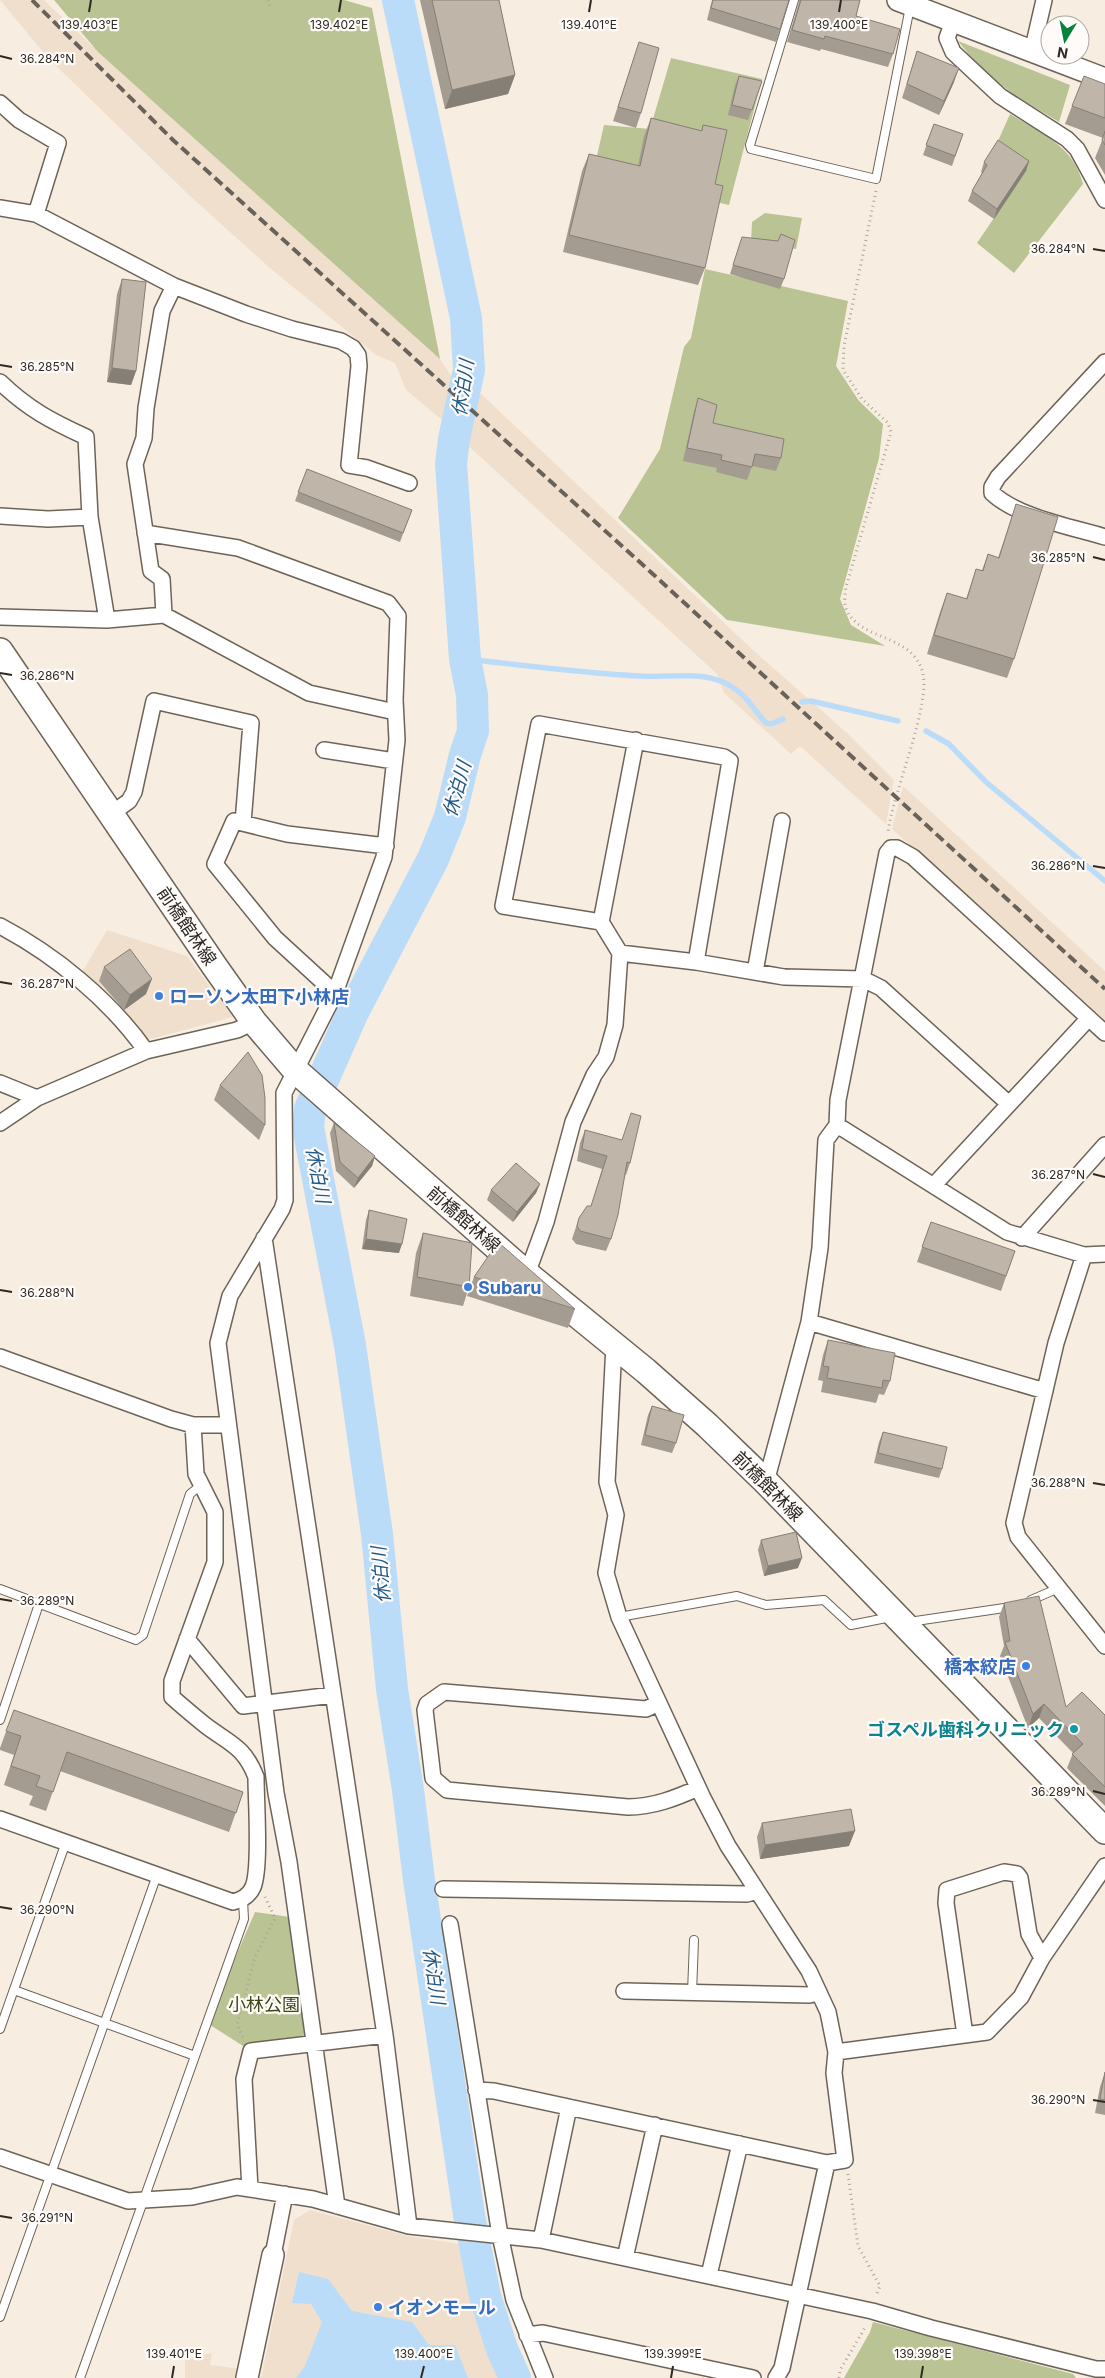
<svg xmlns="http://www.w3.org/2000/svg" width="1105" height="2378" viewBox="0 0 1105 2378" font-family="Inter,'Noto Sans JP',sans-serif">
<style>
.built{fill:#f0dfcd}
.green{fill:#b9c393}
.water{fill:#bbdcf9}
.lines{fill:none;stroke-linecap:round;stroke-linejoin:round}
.stream{stroke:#bbdcf9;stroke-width:5.5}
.river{stroke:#bbdcf9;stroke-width:32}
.lane-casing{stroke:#6d6459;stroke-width:10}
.street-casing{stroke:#6d6459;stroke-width:18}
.secondary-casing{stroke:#6d6459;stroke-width:24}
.primary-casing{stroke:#6d6459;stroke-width:28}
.path{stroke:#ada59b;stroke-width:3;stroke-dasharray:1 4;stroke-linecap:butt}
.lane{stroke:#fff;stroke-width:8}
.street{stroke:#fff;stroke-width:15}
.secondary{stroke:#fff;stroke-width:21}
.primary{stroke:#fff;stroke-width:25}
.rail{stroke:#68625b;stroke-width:4;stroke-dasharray:10 5;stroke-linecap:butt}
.wall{fill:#a49c91}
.shaded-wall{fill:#867f76}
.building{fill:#bfb5a9;stroke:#867f76}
.ticks{fill:none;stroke:#2d2924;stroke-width:2}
.shop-dot{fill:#3f7fe0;stroke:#fefbf9;stroke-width:2}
.culture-dot{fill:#0f9aa8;stroke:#fefbf9;stroke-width:2}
.labels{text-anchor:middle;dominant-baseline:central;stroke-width:4.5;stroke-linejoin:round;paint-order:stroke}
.street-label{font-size:18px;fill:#2d2924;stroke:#fefbf9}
.shop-label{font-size:18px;font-weight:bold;fill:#366cbe;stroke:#fefbf9;text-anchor:start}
.culture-label{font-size:18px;font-weight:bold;fill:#0d838f;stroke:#fefbf9;text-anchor:end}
.park-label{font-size:18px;fill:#3e4615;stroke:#fefbf9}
.water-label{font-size:19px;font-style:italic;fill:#205a87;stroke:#fefbf9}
.ticks-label{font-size:12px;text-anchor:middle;fill:#2d2924;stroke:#fefbf9;stroke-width:4.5;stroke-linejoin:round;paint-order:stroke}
</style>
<rect width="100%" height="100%" fill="#f8ede1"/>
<path class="built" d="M0 0H44L108 61 286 217 440 359 454 380 448 425 406 390 395 363 376 355 270 268 190 196 48 58Z
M478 391 754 651 847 733 894 780 886 824 800 746 791 754 724 693 717 674 463 441 473 395Z
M903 786 1105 971V1020L892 829Z
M107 930 187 956 233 1017 143 1041 81 974Z
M310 2210 408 2236 460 2244 503 2378H261L294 2220Z
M212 2353 210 2365 241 2369 238 2378H185V2359Z"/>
<path class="green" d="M54 0H344L372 8 440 359 98 52Z
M958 41 1070 85 1059 122C1016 96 989 82 958 41Z
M671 58 762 79 729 205 593 173 604 125 650 129Z
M1010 114C1042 134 1073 145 1083 184L1014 273 977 243 1026 171 994 150Z
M765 213 802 218 796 249 751 241 752 222Z
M705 269 848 301 836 366 859 401 883 424 879 458 840 599 851 625 885 646 727 620 618 518 660 449 684 347 691 338Z
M255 1912 297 1918 315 2043 251 2051 207 2023Z
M873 2322 1073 2374 1076 2378H844L870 2332Z"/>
<path class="water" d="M299 2272 328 2279 352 2311 412 2322 429 2345H455L468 2378H296L305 2366 322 2322 311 2304 292 2303Z"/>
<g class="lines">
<path class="stream" d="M465 659C523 665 581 673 639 676 666 678 698 671 723 682 747 693 750 706 766 723L771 724 783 719
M802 702 811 701 898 721
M926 731 949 744 986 782 1105 881"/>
<path class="river" d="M398 0 466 318 469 370 454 439 451 464 465 659 472 695 473 731 465 755 450 817 433 859 353 1012 310 1109 308 1127 350 1345 377 1534 392 1689 408 1790 419 1880 469 2215 485 2296 502 2349 515 2378"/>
<defs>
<path id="lane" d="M794 0 750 145 751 149 876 179 910 7
M0 1589 136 1640 143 1635 190 1494 201 1485
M1031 1600 1059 1588
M619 1617 737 1596 766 1605 824 1600 851 1625 891 1617
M909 1622 1011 1607
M0 1720 39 1604
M14 1990 195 2056
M692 1993 694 1940
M0 2029 66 1842
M0 2317 157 1875
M80 2378 244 1919 243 1900"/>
<path id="street" d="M953 21 947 38 953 52 1000 96 1067 139 1077 149 1105 200
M1032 52 1044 0
M0 103 19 120 58 143 36 214
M0 208 36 214 174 286 246 314 292 329 341 341 353 348 358 355 359 366 349 465 367 468 409 483
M1105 362 998 477 992 487V493C1017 517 1072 527 1105 537
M0 382C28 409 51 421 86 437L90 517 107 620
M0 516 48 519 90 517
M145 533 238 548 388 603 398 616 395 700 397 740 384 857 335 993 284 1093 285 1200 282 1209 230 1296 218 1343 276 1793 289 1862 337 2206
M164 615 162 579 151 571 135 464 144 438 146 408 162 311 174 286
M0 617 107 620 164 615 309 693 395 712
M324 750 394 761
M111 814 129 801 134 792 154 701 251 723 243 823
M601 922 636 740
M0 926C55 955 110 1000 146 1051
M620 953 696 962 784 977 863 979 881 988 1009 1104
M755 972 782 821
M335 993 275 938 215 864 234 821 287 834 386 846
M0 1083 37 1098
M0 1123 37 1098 146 1051 237 1030 254 1022
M837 1125 1007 1232 1084 1255 1105 1254
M934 1185 1089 1018
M264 1238 385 2035 409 2226
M1022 1238 1105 1145
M1084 1255 1056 1343 1014 1523 1018 1537 1105 1646
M527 1274 546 1222 573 1122 594 1075 606 1057 615 1025 620 953 601 922 503 906 539 724 724 757 730 761 696 962
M809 1322 1045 1391
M0 1357 171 1419 193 1425H228
M766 1482 809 1322 820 1248 826 1140 837 1125 838 1100 887 853 891 848H897L913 857 1105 1033
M187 1639 243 1706 333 1695
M659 1703 646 1709 444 1692 427 1704 425 1710 433 1778 447 1790 628 1807C653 1807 676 1798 698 1788
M0 1819 233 1902C242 1900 249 1896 253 1887 261 1868 256 1801 256 1777 244 1746 230 1744 205 1725 194 1716 183 1707 172 1697V1681L215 1562V1512L196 1474 193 1425
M443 1889 747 1894 757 1891
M450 1924 500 2235 514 2300 545 2378
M624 1991 810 1995 819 1992
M965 2035 946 1903 947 1890 1004 1872 1017 1874 1020 1878 1029 1934 1042 1958
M836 2052 987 2032 1021 1997 1042 1958 1105 1866
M476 2090 494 2091 827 2163 845 2160 834 2073 836 2052 828 2012 809 1971 728 1846 703 1798 619 1617 606 1573 616 1515 607 1482 614 1345
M0 2157 128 2201 192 2197 237 2187 313 2199 409 2226 541 2240 872 2311 931 2328 1096 2369H1105
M250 2189 244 2079 251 2051 385 2035
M541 2240 569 2107
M273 2255 285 2194
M625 2258 655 2125
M709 2275 740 2144
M527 2335 543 2333 753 2378
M776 2378 782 2368 827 2163"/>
<path id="secondary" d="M898 0 1105 79
M247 2378 273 2255"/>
<path id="primary" d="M0 651 215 967 254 1022 295 1070 527 1274 646 1371 707 1425 766 1482 1105 1831"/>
</defs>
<use href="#lane" class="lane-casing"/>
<use href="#street" class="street-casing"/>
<use href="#secondary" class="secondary-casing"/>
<use href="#primary" class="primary-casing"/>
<path class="path" d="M268 0 270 7
M876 191 844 346 843 370 862 399 888 423 891 432 846 587C845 595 843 605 848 613 864 640 910 635 922 670 933 702 892 794 888 833
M243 2037 237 2025 255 1957 275 1918 265 1897
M848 2174 858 2246 880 2286 876 2296
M839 2378 840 2370 866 2326"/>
<use href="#lane" class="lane"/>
<use href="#street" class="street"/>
<use href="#secondary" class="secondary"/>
<use href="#primary" class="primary"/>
<path class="rail" d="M32 0 173 140 654 575 1105 989"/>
</g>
<path class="wall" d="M420 0H499L515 75 508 94 445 109Z
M712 0H789L776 42 707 20Z
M799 0H860L856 16 893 54 888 67 821 49 820 51 787 42 799 2Z
M639 42 641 113 636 128 613 121Z
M917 51 954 82 939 115 902 98Z
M739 76 762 81 748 120 728 115 735 85Z
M1105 84V175L1095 158 1103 138 1065 124 1072 106Z
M651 118 701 131 703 125 715 184 705 268 698 285 563 252 582 171 589 154 638 166 644 136Z
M934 124 963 134 952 166 923 155Z
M1029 161 1026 171 994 219 968 201 972 191 982 173 981 172 984 162Z
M742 237 784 279 780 289 730 274Z
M122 279 136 371 131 385 107 382 117 294Z
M698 398 713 423 781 458 776 471 752 466 747 480 716 472 717 468 683 461 694 411Z
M307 469 412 510 400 542 295 501Z
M1016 504 1014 659 1007 678 927 654 940 612 947 593 966 599 976 569 982 570 988 554 998 558Z
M104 967 146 994 124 1010 99 981Z
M220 1085 265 1125 259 1140 214 1100Z
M334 1123 375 1156 372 1166 354 1188 336 1171 330 1133Z
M585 1130 630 1163 626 1175H625L611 1239 606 1251 576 1244 572 1239 579 1218 591 1206 602 1169 577 1161 580 1143Z
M540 1184 536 1193 513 1222 487 1200 491 1190Z
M369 1210 399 1253 362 1249 366 1220Z
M931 1222 1015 1251 1001 1291 917 1262Z
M423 1233 469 1287 463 1306 410 1296 416 1253Z
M474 1277 575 1309 568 1328 467 1296Z
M828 1340 890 1381 884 1395 879 1394 876 1403 821 1392 823 1381 818 1380 823 1355Z
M652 1406 676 1443 672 1453 641 1445 648 1415Z
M883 1432 942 1469 939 1478 874 1463 879 1442Z
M761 1540 798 1568 764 1576 758 1550Z
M1004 1603 1066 1707 1105 1715V1806L1067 1768 1073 1753 1039 1718 1028 1728 1000 1656 1004 1646 999 1617Z
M14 1710 243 1792 229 1832 60 1771 46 1811 29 1805 33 1796 4 1785 14 1755 0 1750V1748Z
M762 1823 849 1846 760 1859 757 1837Z
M1105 2072V2115L1095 2113 1100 2087Z"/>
<path class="shaded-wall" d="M959 68 954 82 939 115 944 101Z
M515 75 508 94 445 109 452 90Z
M1029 161 1026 171 994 219 997 209Z
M112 368 136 371 131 385 107 382Z
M152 979 146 994 124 1010 130 995Z
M375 1156 372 1166 354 1188 358 1178Z
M540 1184 536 1193 513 1222 517 1212Z
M366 1239 402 1244 399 1253 362 1249Z
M802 1558 798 1568 764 1576 768 1566Z
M1044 1704 1039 1718 1028 1728 1033 1714Z
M855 1831 849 1846 760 1859 765 1845Z"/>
<path class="building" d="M432 0H499L515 75 452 90Z
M713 0H789L780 29 711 8Z
M801 0H860L856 16 900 29 893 54 825 36 824 39 792 30Z
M639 42 659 48 641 113 618 107Z
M917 51 959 68 944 101 907 84Z
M739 76 762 81 752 110 732 105Z
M1084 76 1105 84V118L1072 106Z
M651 118 702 131 703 125 727 130 715 184 723 186 705 268 569 235 589 154 640 166Z
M934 124 963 134 955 156 926 145Z
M1105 131V145L1102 140Z
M998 140 1029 161 997 209 972 191 987 165 984 162Z
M781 234 795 240 784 279 733 265 742 237 778 241Z
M122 279 146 282 136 371 112 368Z
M698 398 717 405 713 423 784 439 781 458 755 454 752 467 721 460 722 455 687 448Z
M307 469 412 510 403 533 298 492Z
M1016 504 1058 517 1014 659 934 635 947 593 967 599 976 569 983 571 988 554 999 558Z
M130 949 152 979 130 995 104 967Z
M248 1052 262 1075 265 1098V1125L220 1085Z
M631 1113 641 1116 630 1163 627 1162 618 1215 611 1239 580 1231 577 1226 579 1218 587 1206H591L607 1156 582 1149 585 1130 622 1140Z
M334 1123 375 1156 358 1178 340 1162Z
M516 1163 540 1184 517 1212 491 1190Z
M369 1210 407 1219 402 1244 366 1239Z
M931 1222 1015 1251 1006 1276 922 1247Z
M423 1233 472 1243 469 1287 417 1277Z
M498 1242 575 1309 474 1277Z
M828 1340 895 1353 890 1381 883 1380 882 1388 827 1378 829 1367 823 1366Z
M652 1406 684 1415 676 1443 645 1435Z
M883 1432 947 1447 942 1469 878 1453Z
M796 1532 802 1558 768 1566 761 1540Z
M1039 1596 1066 1707 1082 1692 1105 1715V1787L1072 1754 1083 1744 1044 1704 1033 1714 1005 1642 1010 1641 1004 1603Z
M14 1710 243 1792 236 1813 67 1752 53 1792 36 1786 40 1776 11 1766 21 1736 6 1731Z
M851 1809 855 1831 765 1845 762 1823Z
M1105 2072V2100L1100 2099Z"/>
<path class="ticks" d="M89 12 91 0M339 12 341 0M589 12 591 0M839 12 841 0M0 56 12 59M1093 249 1105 251M0 365 12 367M1093 557 1105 560M0 673 12 675M1093 866 1105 868M0 982 12 984M1093 1174 1105 1177M0 1290 12 1292M1093 1483 1105 1485M0 1599 12 1601M1093 1791 1105 1794M0 1907 12 1909M1093 2100 1105 2102M0 2216 12 2218M172 2378 174 2366M421 2378 424 2366M671 2378 673 2366M921 2378 923 2366"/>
<g class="shop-dot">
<circle cx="159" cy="996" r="5"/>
<circle cx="468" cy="1287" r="5"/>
<circle cx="1026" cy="1666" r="5"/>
<circle cx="378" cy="2307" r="5"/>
</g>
<circle class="culture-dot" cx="1074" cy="1729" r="5"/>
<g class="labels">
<g class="street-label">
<text transform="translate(187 926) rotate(56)">前橋館林線</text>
<text transform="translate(464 1219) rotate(41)">前橋館林線</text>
<text transform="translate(768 1486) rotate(45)">前橋館林線</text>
</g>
<g class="shop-label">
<text x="169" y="996">ローソン太田下小林店</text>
<text x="478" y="1287">Subaru</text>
<text x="1016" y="1666" text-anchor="end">橋本絞店</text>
<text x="388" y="2307">イオンモール</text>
</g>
<g class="culture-label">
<text x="1064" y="1729">ゴスペル歯科クリニック</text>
</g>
<g class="park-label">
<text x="264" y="2004">小林公園</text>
</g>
<g class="water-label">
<text transform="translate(463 388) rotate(-82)">休泊川</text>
<text transform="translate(457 789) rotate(-74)">休泊川</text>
<text transform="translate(318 1175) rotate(79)">休泊川</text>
<text transform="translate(381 1575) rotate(-95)">休泊川</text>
<text transform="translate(434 1976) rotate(82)">休泊川</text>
</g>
</g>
<g class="ticks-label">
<text x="89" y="29">139.403°E</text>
<text x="339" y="29">139.402°E</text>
<text x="589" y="29">139.401°E</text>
<text x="839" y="29">139.400°E</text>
<text x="47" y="63">36.284°N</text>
<text x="1058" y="253">36.284°N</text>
<text x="47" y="371">36.285°N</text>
<text x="1058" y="562">36.285°N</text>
<text x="47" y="680">36.286°N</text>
<text x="1058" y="870">36.286°N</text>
<text x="47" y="988">36.287°N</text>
<text x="1058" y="1179">36.287°N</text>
<text x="47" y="1297">36.288°N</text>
<text x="1058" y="1487">36.288°N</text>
<text x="47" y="1605">36.289°N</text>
<text x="1058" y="1796">36.289°N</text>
<text x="47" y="1914">36.290°N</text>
<text x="1058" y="2104">36.290°N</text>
<text x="47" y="2222">36.291°N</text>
<text x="174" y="2358">139.401°E</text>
<text x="424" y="2358">139.400°E</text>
<text x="673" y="2358">139.399°E</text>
<text x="923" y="2358">139.398°E</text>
</g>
<g transform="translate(1065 40) rotate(190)"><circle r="24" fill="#fefbf9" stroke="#aaa7a4"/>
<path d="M0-4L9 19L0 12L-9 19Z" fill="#05823b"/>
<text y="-8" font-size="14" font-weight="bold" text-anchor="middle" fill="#2d2924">N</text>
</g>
</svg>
